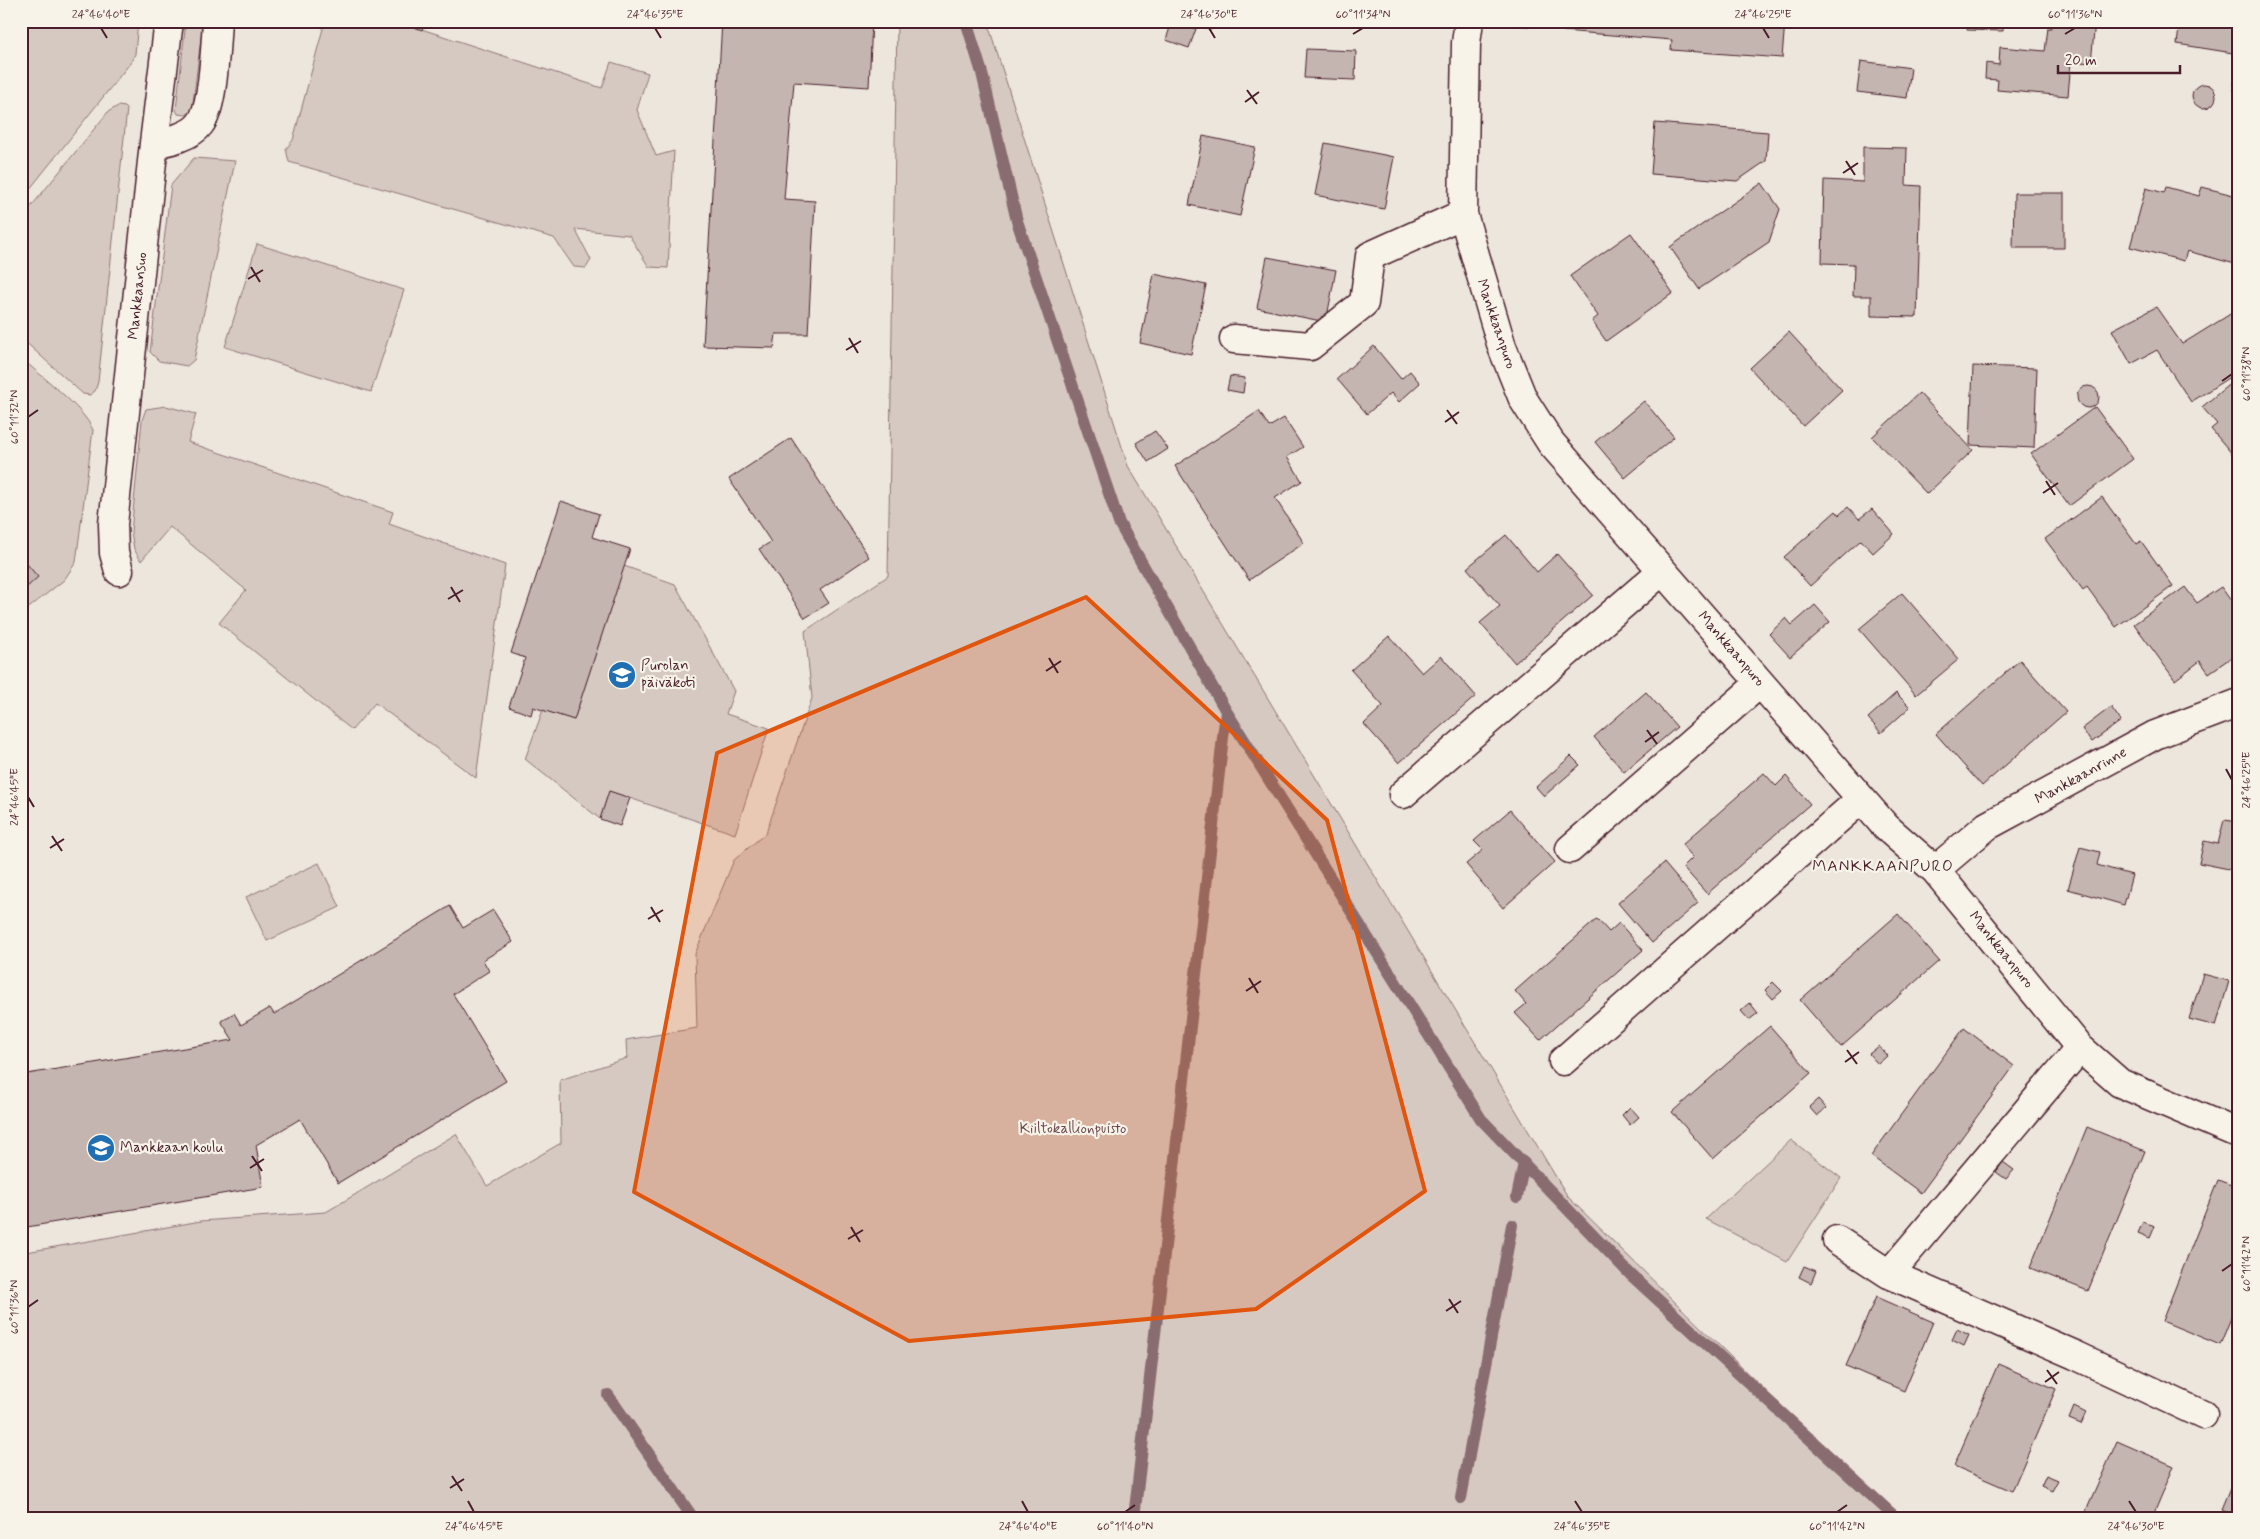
<svg xmlns="http://www.w3.org/2000/svg" width="2260" height="1539" viewBox="0 0 2260 1539" font-family="Mynerve,sans-serif">
<style>
.green{fill:#d5c9c2;stroke:#907476}
.lines{fill:none;stroke-linecap:round;stroke-linejoin:round}
.stream{stroke:#896c6f;stroke-width:12}
.building{fill:#c4b5b0;stroke:#4a1f2b}
.minor-casing{stroke:#4a1f2b;stroke-width:31}
.minor{stroke:#f7f3e8;stroke-width:28}
.marked{fill:#e0560e;fill-opacity:0.2;stroke:#e0560e;stroke-width:4;stroke-linejoin:round}
.ticks{fill:none;stroke:#4a1f2b;stroke-width:2}
.labels{text-anchor:middle;dominant-baseline:central;stroke-width:4.5;stroke-linejoin:round;paint-order:stroke}
.street-label{font-size:15px;fill:#4a1f2b;stroke:#f7f3e8}
.poi-label{font-size:15px;fill:#4a1f2b;stroke:#f7f3e8;text-anchor:start}
.park-label{font-size:15px;fill:#6d4a51;stroke:#f7f3e8}
.neighbourhood-label{font-size:16px;letter-spacing:1px;fill:#4a1f2b;stroke:#f7f3e8}
.neatline{fill:none;stroke:#4a1f2b;stroke-width:2}
.ticks-label{font-size:12px;text-anchor:middle;fill:#4a1f2b}
</style>
<rect width="100%" height="100%" fill="#ece6dd"/>
<filter id="ink" filterUnits="userSpaceOnUse"><feTurbulence type="fractalNoise" baseFrequency=".02" numOctaves="2"/><feDisplacementMap in="SourceGraphic" scale="10" xChannelSelector="R" yChannelSelector="G"/><feConvolveMatrix kernelMatrix="1 2 1 2 8 2 1 2 1" color-interpolation-filters="sRGB"/></filter>
<g filter="url(#ink)">
<path class="green" d="M21 21H138L135 54 131 62 21 200Z
M186 21H203L192 111 186 115 178 114 176 110Z
M325 21H397L602 88 611 62 648 73 637 110 656 156 674 151 668 268 649 267 629 235 575 229 591 260 586 268 574 267 554 238 289 162 286 149 293 140Z
M897 21H987L1128 466 1568 1197 1895 1518H21V1253L201 1221 326 1212 456 1134 487 1186 561 1143 560 1080 627 1058 626 1040 697 1028 695 954 734 860 766 833 812 698 805 631 888 576Z
M118 106 125 107 127 109 98 382 95 391 90 395 83 394 21 338V219L108 112Z
M194 158 235 161 194 360 187 366 159 361 150 352 171 185Z
M257 244 404 290 371 392 225 347Z
M21 358C42 377 82 406 93 430L76 562 64 580 21 614Z
M166 406 196 414 188 442 393 512 389 524 505 565 476 778 375 703 352 730 219 623 246 590 170 527 141 561 134 549 131 532 142 420 146 409Z
M624 566 675 584 734 691 726 714 769 728 735 834 609 791 600 819 525 759 543 710 574 720Z
M319 863 340 907 267 941 246 897Z
M1791 1140 1841 1178 1787 1262 1706 1219Z"/>
<g class="lines">
<path class="stream" d="M966 21 982 73 1017 221 1119 523 1226 711 1481 1119 1631 1275 1896 1518
M1517 1197 1524 1163
M608 1395 693 1518
M1461 1498 1512 1225
M1134 1518 1226 711"/>
</g>
<path class="building" d="M397 21H425L422 30Z
M722 21H872L869 87 794 82 784 199 815 201 808 334H776L774 348 703 346Z
M1172 21 1196 29 1189 48 1166 40Z
M1188 21H1214L1211 30Z
M1508 21H1549L1548 27 1508 25Z
M1563 21H1785L1782 58 1671 50 1672 40 1563 31Z
M1934 21H2003V31L1967 30V23Z
M2052 21H2095L2091 63 2071 61 2068 96 1997 90 1998 80 1985 79 1986 63 1999 65 2000 47 2045 51 2048 28H2051Z
M2180 21H2239V90H2233L2239 54 2177 44Z
M1306 49 1356 51 1355 80 1304 78Z
M1861 61 1911 68 1907 98 1857 92Z
M2192 96a12 12 0 1 1 24 0a12 12 0 1 1-24 0Z
M1655 123 1768 132 1766 161 1737 181 1651 174Z
M1203 136 1255 147 1240 216 1189 205Z
M1325 143 1394 157 1384 209 1315 195Z
M1863 147 1907 148 1906 185 1921 186 1917 317 1871 316V296H1853L1854 264 1822 263 1824 180 1863 182Z
M1762 183 1780 209 1769 242 1699 289 1670 247Z
M2166 187 2199 196 2202 187 2237 196 2235 204 2239 205V265L2187 251 2184 261 2130 247 2146 188 2164 193Z
M2014 193H2064V248H2013Z
M1631 233 1673 293 1606 341 1592 321 1598 316 1570 276Z
M1267 257 1336 270 1326 322 1257 308Z
M1154 274 1206 285 1191 354 1140 343Z
M2156 307 2182 344 2232 313 2239 322V371L2191 402 2157 350 2131 364 2112 330Z
M1789 332 1842 390 1803 426 1750 368Z
M1374 346 1401 379 1410 371 1420 383 1399 402 1391 393 1367 414 1337 379Z
M1973 366 2037 368 2034 448 1970 445Z
M1230 376 1245 378 1243 393 1227 390Z
M2239 376V462L2211 429 2217 424 2202 407Z
M2077 397a11 11 0 1 1 22 0a11 11 0 1 1-22 0Z
M1919 393 1973 450 1927 494 1872 437Z
M1644 401 1674 437 1625 478 1595 442Z
M2095 407 2133 459 2069 506 2031 454Z
M1259 411 1269 427 1284 418 1303 447 1287 457 1302 481 1275 498 1304 543 1249 580 1175 466Z
M1155 431 1168 449 1148 462 1136 443Z
M791 438 869 557 820 590 829 603 805 618 759 549 771 542 729 479Z
M2102 497 2136 544 2141 541 2173 586 2116 627 2087 587 2083 590 2045 539Z
M561 501 599 514 592 537 630 549 574 720 533 707 531 715 509 707 525 658 511 653Z
M1848 507 1859 519 1872 509 1894 534 1873 553 1861 540 1810 586 1784 557 1836 511 1839 515Z
M1506 535 1537 572 1557 554 1593 595 1515 663 1480 623 1500 606 1467 568Z
M27 564 38 577 27 587 21 580V570Z
M2185 587 2197 603 2221 587 2239 612V652L2209 673 2200 661 2175 680 2134 624Z
M1902 593 1959 659 1916 695 1859 629Z
M1815 605 1830 622 1790 657 1769 634 1786 618 1792 625Z
M1389 636 1422 673 1441 656 1476 696 1399 763 1364 724 1383 706 1351 670Z
M2020 660 2066 712 1982 786 1936 734Z
M1646 692 1677 727 1624 772 1594 737Z
M1896 693 1910 707 1881 733 1868 718Z
M2111 707 2121 721 2092 742 2082 729Z
M1571 756 1580 765 1544 796 1536 787Z
M1764 773 1776 786 1786 776 1810 804 1707 894 1683 867 1693 857 1682 845Z
M609 791 630 798 620 826 600 819Z
M1510 810 1555 862 1503 908 1466 864 1483 850 1474 841Z
M2224 820 2239 822V871L2199 863 2204 841 2218 844Z
M2080 847 2100 852 2097 865 2132 875 2124 905 2068 889Z
M1664 863 1698 903 1652 943 1618 903Z
M450 906 463 928 493 910 513 942 483 960 489 971 453 994 506 1081 338 1183 300 1119 256 1145 263 1187 21 1228V1075L233 1040 221 1021 234 1013 241 1025 270 1008 274 1014Z
M1898 914 1939 961 1841 1047 1800 1000Z
M1597 919 1609 932 1619 923 1643 950 1540 1040 1515 1013 1526 1004 1515 991Z
M2203 974 2229 981 2216 1026 2189 1019Z
M1773 982 1782 991 1773 999 1765 990Z
M1750 1003 1758 1013 1749 1020 1741 1011Z
M1770 1026 1811 1073 1713 1159 1672 1112Z
M1964 1028 2014 1066 1921 1193 1871 1156Z
M1879 1046 1887 1056 1878 1064 1869 1054Z
M1818 1099 1826 1108 1817 1116 1809 1107Z
M1630 1107 1639 1117 1630 1125 1622 1115Z
M2087 1127 2145 1151 2088 1291 2030 1268Z
M2003 1162 2014 1170 2006 1179 1996 1172Z
M2218 1180 2239 1188V1298L2220 1345 2162 1321Z
M2143 1222 2155 1226 2150 1238 2138 1233Z
M1804 1266 1816 1271 1811 1283 1799 1277Z
M1876 1297 1933 1322 1904 1391 1846 1366Z
M1957 1329 1969 1335 1964 1346 1952 1340Z
M1998 1364 2056 1389 2012 1491 1954 1466Z
M2074 1407 2086 1413 2081 1424 2069 1419Z
M2117 1441 2174 1466 2152 1518H2083Z
M2239 1467V1517L2221 1510Z
M2046 1475 2058 1480 2052 1491 2041 1486Z
M297 1512 300 1518H285Z"/>
<g class="lines">
<defs>
<path id="minor" d="M1469 21 1466 43 1463 214 1502 347 1523 399 1551 443 1886 827 1935 870 2080 1048 2120 1083 2239 1134
M154 143C168 142 191 136 200 124 214 107 215 46 217 21
M1234 339 1310 346 1364 303 1370 256 1463 214
M119 571 114 553 113 524 154 143 169 21
M1403 794 1662 571
M1570 849 1760 683
M1935 870 1987 826 2155 735 2239 703
M2080 1048 1889 1274 2075 1355 2203 1415
M1563 1061 1861 799
M1837 1240 1889 1274"/>
</defs>
<use href="#minor" class="minor-casing"/>
<use href="#minor" class="minor"/>
</g>
</g>
<path class="marked" d="M1086 597 1327 820 1425 1191 1256 1309 909 1341 634 1192 717 753Z"/>
<path class="ticks" d="M101 28 107 38M655 28 661 38M1209 28 1215 38M1763 28 1769 38M1353 34 1363 28M2065 34 2075 28M1247 90 1257 104M1245 102 1259 92M1846 161 1855 175M1843 173 1858 163M251 267 260 282M248 279 263 270M849 338 858 353M846 350 861 341M2222 381 2232 374M1447 410 1457 424M28 417 38 410M1445 422 1459 412M2046 481 2055 495M2043 493 2058 483M451 587 460 602M448 599 463 590M1049 658 1058 673M1046 671 1061 661M1647 730 1657 744M1645 742 1659 732M2226 769 2232 780M28 797 34 807M52 836 62 851M50 848 64 839M651 907 660 922M648 919 663 910M1249 978 1258 993M1246 991 1261 981M1847 1050 1857 1064M1845 1062 1859 1052M252 1156 262 1171M250 1168 264 1159M851 1227 860 1242M848 1239 863 1230M2222 1271 2232 1264M1449 1299 1458 1313M28 1307 38 1300M1446 1311 1461 1301M2047 1370 2057 1384M2045 1382 2059 1372M452 1476 462 1491M450 1488 464 1479M468 1501 474 1512M1022 1501 1028 1512M1575 1501 1582 1512M2129 1501 2136 1512M1125 1512 1135 1505M1837 1512 1847 1505"/>
<defs>
<symbol id="school-disc" viewBox="-11 -11 22 22"><circle r="9.5" fill="#1f6fb2" stroke="#f7f3e8"/><path d="M0-5L7-2L0 1L-7-2ZM-4 1L0 2.5L4 1V4Q0 6-4 4Z" fill="#fff"/></symbol>
</defs>
<g fill-rule="evenodd">
<use href="#school-disc" x="606" y="659" width="32" height="32"/>
<use href="#school-disc" x="85" y="1132" width="32" height="32"/>
</g>
<g class="labels">
<g class="street-label">
<text transform="translate(138 296) rotate(-84)">Mankkaansuo</text>
<text transform="translate(1496 324) rotate(71)">Mankkaanpuro</text>
<text transform="translate(1731 649) rotate(49)">Mankkaanpuro</text>
<text transform="translate(2081 776) rotate(-29)">Mankkaanrinne</text>
<text transform="translate(2001 950) rotate(51)">Mankkaanpuro</text>
</g>
<g class="poi-label">
<text x="641" y="666">Purolan<tspan x="641" dy="17">päiväkoti</tspan></text>
<text x="120" y="1148">Mankkaan koulu</text>
</g>
<g class="park-label">
<text x="1073" y="1129">Kiiltokallionpuisto</text>
</g>
<g class="neighbourhood-label">
<text x="1883" y="866">MANKKAANPURO</text>
</g>
</g>
<rect width="2260" height="1539" fill="none" stroke="#f7f3e8" stroke-width="55"/>
<path d="M2058 65v8h122v-8" fill="none" stroke="#4a1f2b" stroke-width="2.5"/>
<text x="2065" y="65" font-size="15" fill="#4a1f2b" stroke="#f7f3e8" stroke-width="4" paint-order="stroke">20 m</text>
<rect x="28" y="28" width="2204" height="1484" class="neatline"/>
<g class="ticks-label">
<text x="101" y="18">24°46'40"E</text>
<text x="655" y="18">24°46'35"E</text>
<text x="1209" y="18">24°46'30"E</text>
<text x="1363" y="18">60°11'34"N</text>
<text x="1763" y="18">24°46'25"E</text>
<text x="2075" y="18">60°11'36"N</text>
<text transform="translate(2246 374) rotate(-90)" y="4">60°11'38"N</text>
<text transform="translate(14 417) rotate(-90)" y="4">60°11'32"N</text>
<text transform="translate(2246 780) rotate(-90)" y="4">24°46'25"E</text>
<text transform="translate(14 797) rotate(-90)" y="4">24°46'45"E</text>
<text transform="translate(2246 1264) rotate(-90)" y="4">60°11'42"N</text>
<text transform="translate(14 1307) rotate(-90)" y="4">60°11'36"N</text>
<text x="474" y="1530">24°46'45"E</text>
<text x="1028" y="1530">24°46'40"E</text>
<text x="1125" y="1530">60°11'40"N</text>
<text x="1582" y="1530">24°46'35"E</text>
<text x="1837" y="1530">60°11'42"N</text>
<text x="2136" y="1530">24°46'30"E</text>
</g>
</svg>
